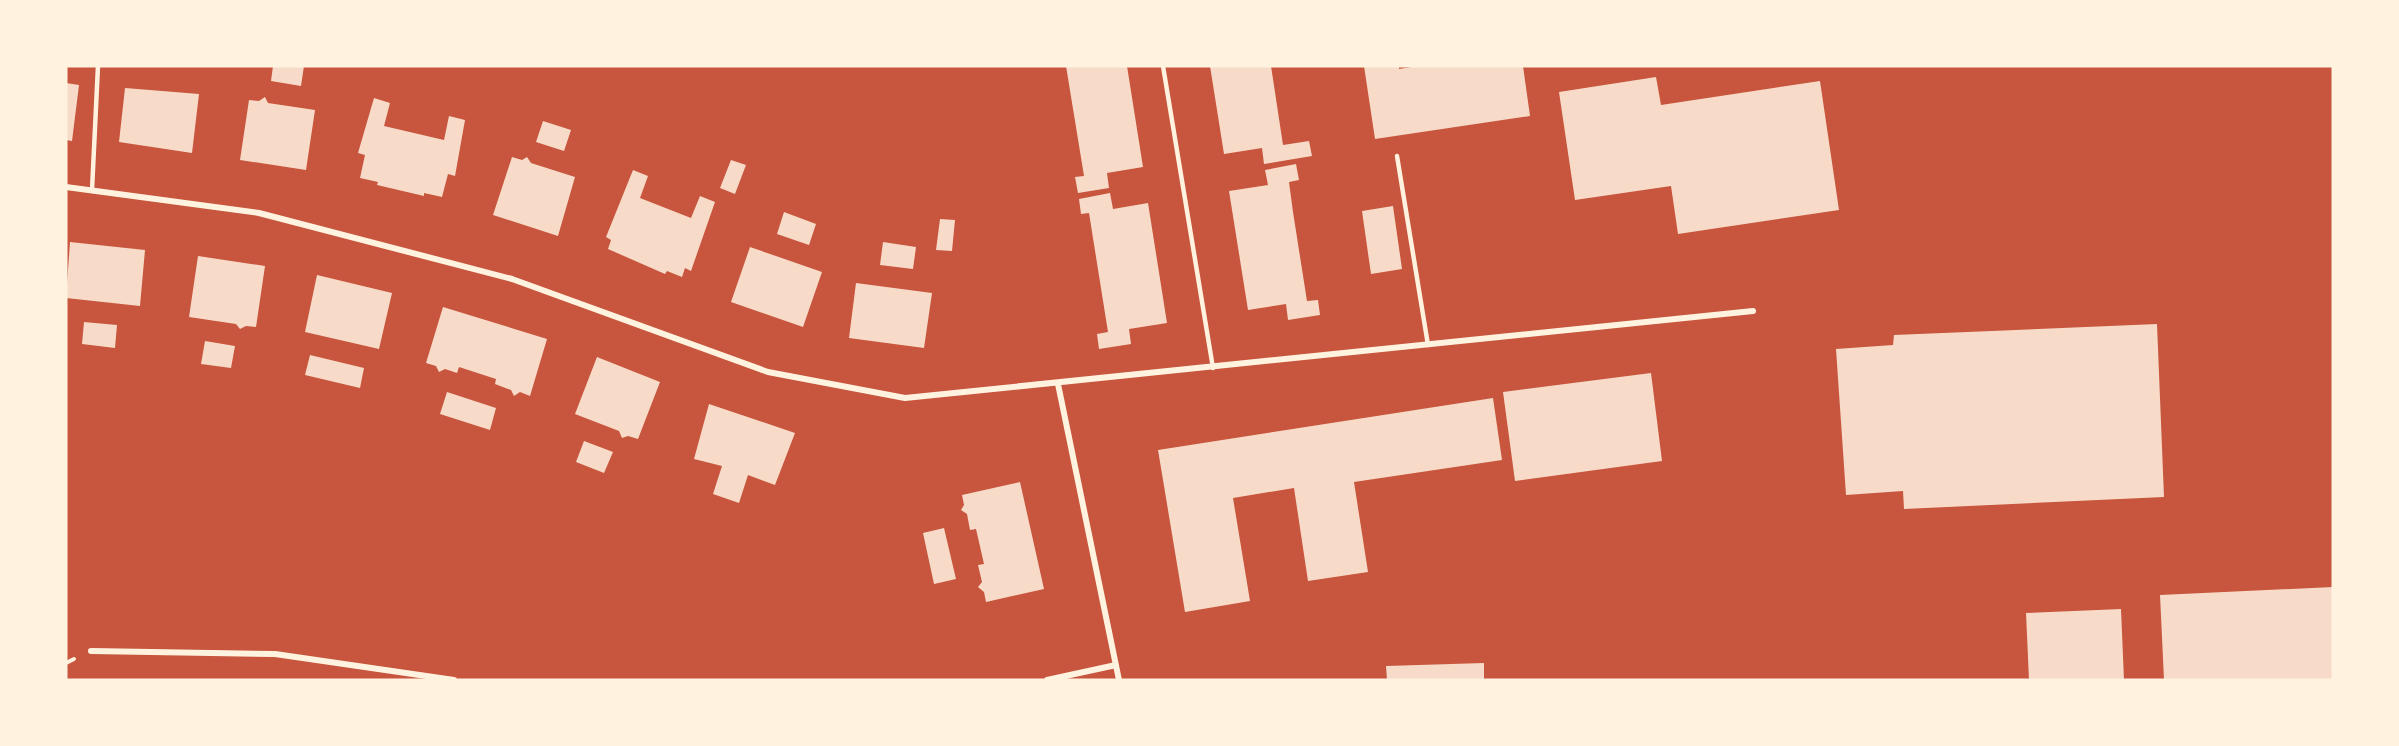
<svg xmlns="http://www.w3.org/2000/svg" width="2399" height="746" viewBox="0 0 2399 746" font-family="'Titillium Web',sans-serif">
<style>
.building{fill:#f7dbc8}
.lines{fill:none;stroke-linecap:round;stroke-linejoin:round}
.path{stroke:#fff3e0;stroke-width:4}
.service{stroke:#fff3e0;stroke-width:4.5}
.minor{stroke:#fff3e0;stroke-width:6}
</style>
<rect width="100%" height="100%" fill="#c8553d"/>
<path class="building" d="M273 66H304L301 86 271 81Z
M1066 66H1127L1143 167 1107 173 1109 188 1078 193 1075 177 1084 176Z
M1210 66H1271L1283 145 1309 141 1312 156 1264 164 1262 148 1224 154Z
M1364 66H1399V69L1418 66H1523L1530 116 1375 139Z
M1656 77 1661 105 1820 81 1839 210 1678 234 1671 186 1575 200 1559 92Z
M66 83 79 85 72 141 66 140Z
M125 88 199 94 192 153 119 142Z
M265 97 268 103 315 110 306 170 240 160 249 100 259 101Z
M374 98 390 103 384 126 444 140 449 116 465 120 455 176 448 174 442 197 424 193V196L377 185 378 182 360 178 365 155 358 153Z
M543 121 571 130 564 151 536 142Z
M512 157 522 160 527 157 531 163 575 177 558 236 493 215Z
M731 160 746 165 735 194 720 188Z
M1296 164 1299 180 1289 182 1293 212 1307 301 1318 300 1320 315 1288 320 1286 304 1248 310 1229 191 1268 185 1265 170Z
M633 170 648 176 640 198 691 218 700 196 715 202 691 271 685 268 682 277 667 271 665 274 608 249 611 240 606 237Z
M1110 193 1113 209 1148 203 1167 323 1129 329 1131 344 1099 349 1097 334 1108 332 1089 213 1081 214 1079 199Z
M1393 206 1402 269 1371 274 1362 211Z
M784 212 816 224 809 245 777 234Z
M940 219 955 220 952 251 936 250Z
M70 242 145 250 140 306 66 298Z
M883 242 916 247 913 269 880 265Z
M750 247 822 272 803 327 731 302Z
M198 256 265 266 256 327 246 326 240 329 236 324 189 317Z
M317 275 392 293 379 349 305 332Z
M856 283 932 293 924 348 849 338Z
M443 307 547 339 530 396 520 392 514 396 511 390 495 384 496 379 459 367 457 373 445 369 439 372 436 366 426 363Z
M84 322 117 325 115 348 82 344Z
M2157 324 2164 497 1904 509 1903 491 1846 495 1836 349 1893 345 1894 335Z
M205 341 235 346 231 368 201 364Z
M310 355 364 368 360 388 305 375Z
M597 357 660 382 638 439 628 436 622 438 619 431 575 414Z
M1651 373 1662 461 1515 481 1503 392Z
M447 392 496 408 490 430 440 414Z
M1493 398 1502 460 1354 482 1368 572 1308 581 1294 488 1233 498 1250 601 1185 612 1158 450Z
M709 404 795 433 775 485 748 475 739 503 713 494 722 466 694 459Z
M584 441 613 452 604 473 576 462Z
M1020 482 1044 589 986 602 984 592 978 587 982 582 978 565 984 564 976 529 970 530 967 514 961 510 964 505 962 495Z
M944 528 956 579 934 584 923 533Z
M2333 587V680H2164L2160 595Z
M2121 609 2124 680H2029L2026 613Z
M1484 663V680H1387L1386 666Z"/>
<g class="lines">
<path class="path" d="M66 663 74 659"/>
<path class="service" d="M1163 66 1213 368
M1397 156 1428 345
M92 190 98 66"/>
<path class="minor" d="M66 187 259 213 512 279 768 372 905 398 1753 311
M1058 384 1119 680
M91 651 275 654 454 680
M1047 680 1116 665"/>
</g>
<rect width="2399" height="746" fill="none" stroke="#fff3e0" stroke-width="135"/>
</svg>
